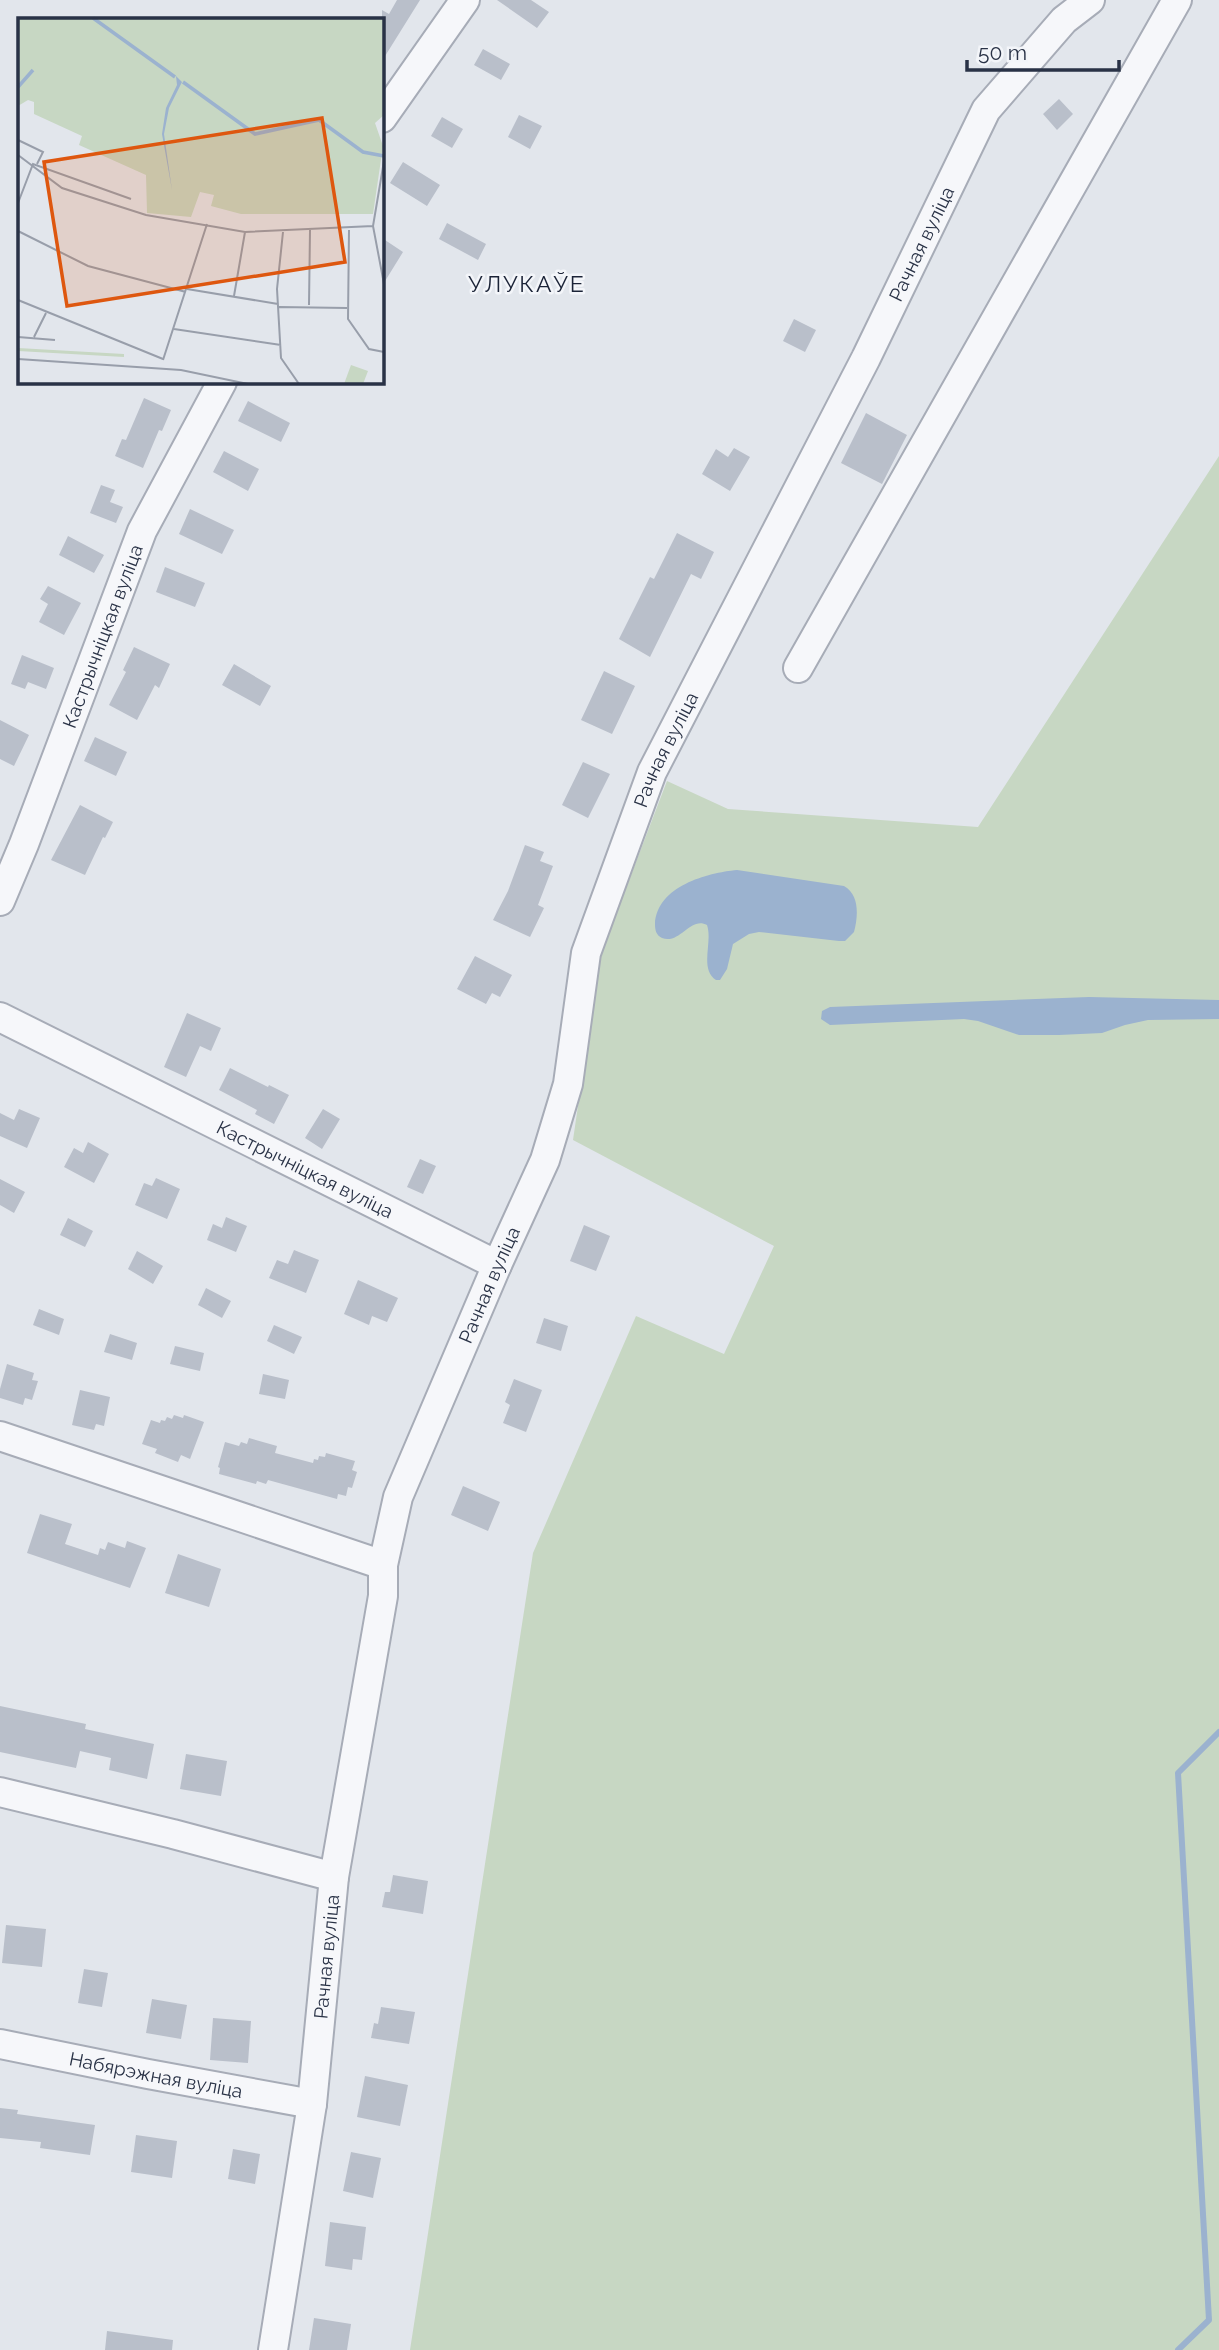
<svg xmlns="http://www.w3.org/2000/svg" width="1219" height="2350" viewBox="0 0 1219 2350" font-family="Raleway,sans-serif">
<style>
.green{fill:#c7d7c3}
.water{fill:#9bb2cf}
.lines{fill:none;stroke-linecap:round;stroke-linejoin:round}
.stream{stroke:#9bb2cf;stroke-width:6}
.building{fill:#b9bfca}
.minor-casing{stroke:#a7acb7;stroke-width:32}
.minor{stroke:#f6f7fa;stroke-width:28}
.labels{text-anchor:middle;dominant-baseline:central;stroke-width:5;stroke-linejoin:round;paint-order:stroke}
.street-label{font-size:19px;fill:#293246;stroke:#f3f5f9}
.quarter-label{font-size:23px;letter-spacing:2px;fill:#1b2337;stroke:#f3f5f9}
.inset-river{fill:none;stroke:#9bb2cf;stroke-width:3.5}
.inset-road{fill:none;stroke:#989eaa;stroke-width:2}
.view{fill:#de570f;fill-opacity:0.15;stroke:#de570f;stroke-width:3.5}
.inset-edge{fill:none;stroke:#293246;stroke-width:3.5}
</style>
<rect width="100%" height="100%" fill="#e2e6ec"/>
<path class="green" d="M1219 456V2350H410L533 1553 636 1316 724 1354 774 1246 573 1140 600 956 667 781 728 809 978 827Z"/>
<path class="water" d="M737 870 844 886C860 895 858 917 854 932L845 941H839L759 932 749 934 733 944 727 969 720 980H716C699 969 713 942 707 925 690 916 680 945 662 938 656 935 655 930 655 924 657 886 707 873 737 870Z
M1089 997 1219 1000V1019L1148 1020 1125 1025 1102 1033 1059 1035H1019L978 1021 964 1019 830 1025 821 1019 822 1011 830 1007Z"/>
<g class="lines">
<path class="stream" d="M1178 2350 1209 2320 1178 1773 1219 1732"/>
</g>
<path class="building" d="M397 0H420L382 61V10L389 14Z
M497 0H531L549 12 537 28Z
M483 49 510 64 501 80 474 65Z
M1059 99 1073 114 1057 130 1043 114Z
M519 115 542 126 530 149 508 137Z
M442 117 463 129 452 148 431 136Z
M403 162 440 185 427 206 390 183Z
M447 223 486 244 478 260 439 239Z
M382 238 403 252 382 286Z
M794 319 816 330 805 352 783 341Z
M144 398 171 410 162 431 159 430 143 468 115 456 122 439 126 440Z
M248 401 290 423 281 442 238 421Z
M866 413 907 435 882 484 841 463Z
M734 448 750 457 730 491 702 474 716 449 728 457Z
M224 451 259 469 248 491 213 472Z
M101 485 115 490 110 502 123 507 116 523 90 513Z
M190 509 234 530 222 554 179 534Z
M677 533 714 552 701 579 691 574 650 657 619 639 650 577 654 579Z
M68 536 104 555 94 573 59 555Z
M165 567 205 583 195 607 156 592Z
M48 586 81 603 64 635 39 622 48 604 40 599Z
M134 647 170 664 159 688 155 685 137 720 109 705 126 672 123 670Z
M22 655 54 668 46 689 28 682 25 689 11 684Z
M234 664 271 686 260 706 222 685Z
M604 671 635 686 612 734 581 720Z
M0 720 29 735 14 766 0 759Z
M95 737 127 752 116 776 84 761Z
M583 762 610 774 588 818 562 805Z
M80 805 113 822 105 838 103 837 85 875 51 860Z
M525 845 544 852 540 861 553 866 538 905 544 908 530 937 493 920 508 891Z
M475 956 512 975 500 997 492 993 486 1004 457 989Z
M187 1013 221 1028 211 1051 200 1046 186 1077 164 1067Z
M230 1068 268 1087 269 1085 289 1095 274 1124 255 1114 257 1110 219 1090Z
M19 1109 40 1118 27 1148 0 1136V1113L14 1120Z
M323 1109 340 1119 322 1149 305 1138Z
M88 1142 109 1154 94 1183 64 1167 74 1148 83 1153Z
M420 1159 436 1166 423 1194 407 1187Z
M156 1178 180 1189 167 1219 135 1205 144 1183 152 1186Z
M0 1179 25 1192 14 1213 0 1205Z
M226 1217 247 1226 236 1252 207 1240 213 1224 222 1228Z
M68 1218 93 1231 85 1247 60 1235Z
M584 1225 610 1236 596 1271 570 1261Z
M294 1250 319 1260 306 1293 269 1278 277 1260 288 1264Z
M137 1251 163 1266 153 1284 128 1269Z
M358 1280 398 1298 387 1322 372 1316 369 1325 344 1314Z
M206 1288 231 1301 222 1318 198 1305Z
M39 1309 64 1319 59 1335 33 1325Z
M544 1318 568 1326 561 1351 536 1343Z
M274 1325 302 1337 294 1354 267 1341Z
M110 1334 137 1343 132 1360 104 1352Z
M175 1346 204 1353 200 1371 170 1364Z
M7 1364 34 1373 32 1380 38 1381 32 1400 25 1398 23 1405 0 1398V1389Z
M263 1374 289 1380 285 1399 259 1394Z
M514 1379 542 1390 526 1432 503 1423 510 1405 505 1402Z
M80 1390 110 1397 104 1426 96 1424 94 1430 72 1425Z
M174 1415 183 1418 184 1415 204 1422 190 1459 181 1455 178 1462 155 1453 157 1449 142 1444 151 1420 160 1423 161 1420 165 1421 167 1417 172 1419Z
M249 1438 277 1446 275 1453 313 1463 314 1459 318 1460 319 1456 325 1457 326 1453 355 1461 352 1470 357 1472 352 1488 348 1487 346 1496 338 1494 337 1499 268 1480 266 1484 257 1481 256 1484 219 1474 220 1468 218 1467 225 1442 239 1446 241 1442 247 1444Z
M463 1486 500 1502 488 1531 451 1515Z
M40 1514 72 1524 65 1544 98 1555 100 1548 105 1550 108 1542 125 1548 127 1541 146 1548 130 1588 27 1553Z
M178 1554 221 1569 209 1607 165 1593Z
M0 1706 86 1724 85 1729 154 1744 147 1779 109 1770 111 1758 80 1751 76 1768 0 1752Z
M186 1754 227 1761 221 1796 180 1789Z
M393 1875 428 1881 423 1914 382 1907 385 1892H390Z
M6 1925 46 1929 42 1967 2 1963Z
M84 1969 108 1973 102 2007 78 2003Z
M152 1999 187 2005 181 2039 146 2033Z
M381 2007 415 2012 409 2044 371 2038 374 2023 378 2024Z
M213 2018 251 2021 248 2063 210 2060Z
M365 2076 408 2085 400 2126 357 2117Z
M0 2108 18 2110 17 2114 95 2125 90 2155 40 2148 41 2142 0 2138Z
M136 2135 177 2141 172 2178 131 2172Z
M233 2149 260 2154 255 2184 228 2179Z
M351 2152 381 2158 373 2198 343 2191Z
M330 2222 366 2227 362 2260 353 2259 352 2270 325 2266Z
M314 2318 351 2324 347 2350H309Z
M107 2331 173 2340 172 2350H105Z"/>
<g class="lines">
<defs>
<g id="minor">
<path d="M382 118 465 0"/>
<path d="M798 668 1177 0"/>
<path id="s1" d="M0 901 24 844 142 531 222 382"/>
<path id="s2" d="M0 1017 497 1265"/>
<path d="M0 1436 383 1565"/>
<path d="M0 1792 173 1834 334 1877"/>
<path id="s3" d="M0 2044 148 2074 312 2104"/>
<path id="s4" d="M273 2350 312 2104 334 1877 383 1596V1565L398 1497 497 1265 545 1160 568 1084 586 953 652 772 866 358 986 110 1064 20 1090 0"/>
</g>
</defs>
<use href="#minor" class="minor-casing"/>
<use href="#minor" class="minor"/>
</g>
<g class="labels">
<g class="street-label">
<text stroke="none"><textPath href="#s4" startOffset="2228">Рачная вуліца</textPath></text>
<text stroke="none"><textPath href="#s1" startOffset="284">Кастрычніцкая вуліца</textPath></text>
<text stroke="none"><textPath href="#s4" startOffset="1661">Рачная вуліца</textPath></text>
<text stroke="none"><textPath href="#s2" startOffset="341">Кастрычніцкая вуліца</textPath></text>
<text stroke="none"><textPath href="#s4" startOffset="1094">Рачная вуліца</textPath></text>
<text stroke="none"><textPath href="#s4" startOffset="397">Рачная вуліца</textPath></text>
<text stroke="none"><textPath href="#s3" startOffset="159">Набярэжная вуліца</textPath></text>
</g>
<g class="quarter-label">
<text x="527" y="283">УЛУКАЎЕ</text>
</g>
</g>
<g transform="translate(18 18)">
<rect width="366" height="366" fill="#e2e6ec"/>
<path d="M0 0H366V97L357 105 365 128 355 196H223L193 188 196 177 182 174 173 199 129 195 128 157 61 127 64 118 16 96V84L10 82 0 88ZM0 330 106 336V339L0 333ZM333 347 350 353 345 366H326Z" fill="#c7d7c3"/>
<path d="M158 58 164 64 151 90 146 116 154 172 144 116 148 90 159 67Z" fill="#9bb2cf"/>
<path class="inset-river" d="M75 0 157 59M165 64 237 116 301 102 345 134 366 138M0 69 15 52"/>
<path class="inset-road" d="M0 122 25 134 19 146M0 137 44 170 128 197 227 214 355 208M366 143 355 208 366 266M0 185 15 146 113 181M331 212 330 301 351 331 366 334M0 213 70 248 168 274M265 214 259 271 263 340 281 366M169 271 260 286M216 278 227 214M0 282 145 341M291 287 292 212M261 289 329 290M156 311 263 327M0 319 37 322M16 319 28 295M0 341 163 352 230 366M145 342 189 206"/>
<path class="view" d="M304 100 327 244 49 288 26 144Z"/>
<rect width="366" height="366" class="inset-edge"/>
</g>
<path d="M967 60v10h152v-10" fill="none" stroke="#293246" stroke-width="3.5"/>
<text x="978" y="60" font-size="21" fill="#293246" stroke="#f3f5f9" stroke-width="5" paint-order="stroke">50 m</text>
</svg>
